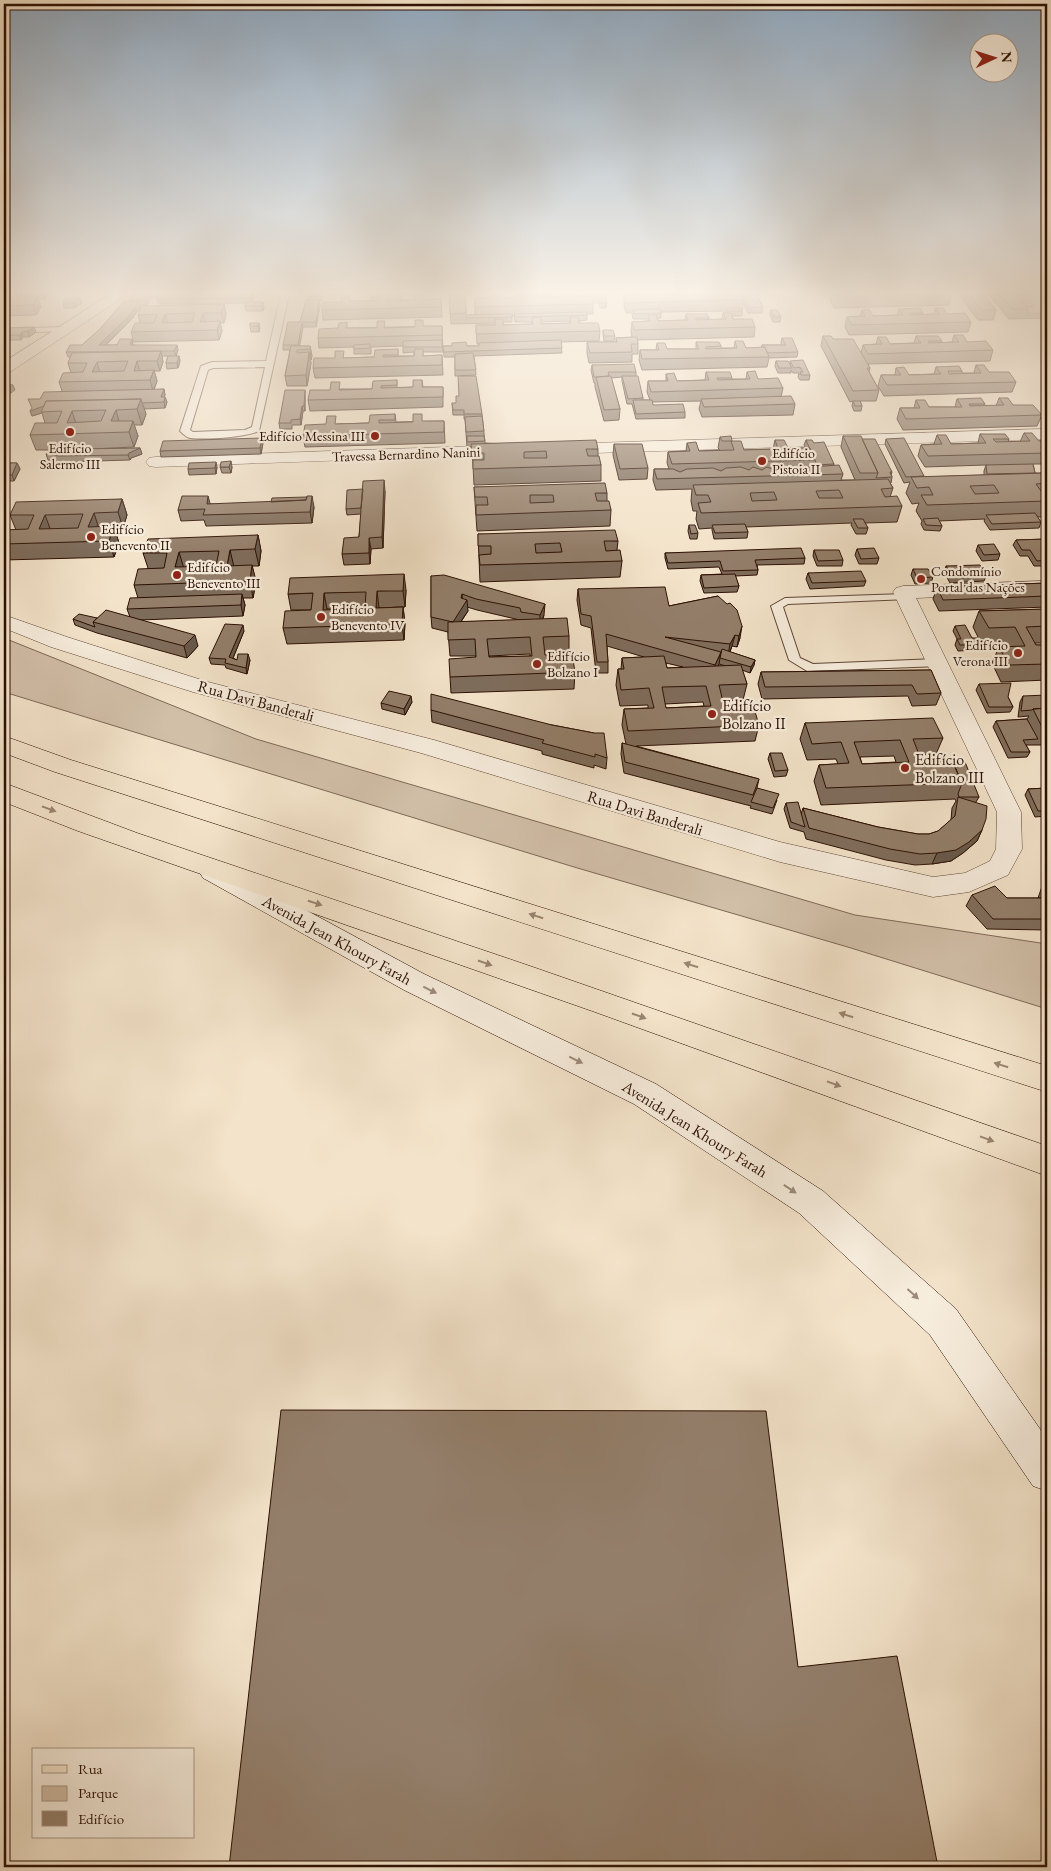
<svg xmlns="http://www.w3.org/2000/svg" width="1051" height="1871" viewBox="0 0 1051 1871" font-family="'EB Garamond',serif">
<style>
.green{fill:#d1bfa8;stroke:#7e6856}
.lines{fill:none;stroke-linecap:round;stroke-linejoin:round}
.lane-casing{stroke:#5e4535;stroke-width:2}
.street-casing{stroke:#5e4535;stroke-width:1}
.secondary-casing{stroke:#2c1003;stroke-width:1}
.primary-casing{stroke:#2c1003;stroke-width:1}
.lane{fill:#f7eddd;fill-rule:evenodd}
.street{fill:#f7eddd;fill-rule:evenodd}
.secondary{fill:#f7eddd;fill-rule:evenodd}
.primary{fill:#f3e3ca;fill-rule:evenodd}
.wall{fill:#7e6c5b;stroke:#2c1003;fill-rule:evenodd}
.shaded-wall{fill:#67584a;stroke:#2c1003}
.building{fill:#937e6a;stroke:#2c1003;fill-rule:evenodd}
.oneway{fill:#998470}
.oneway2{fill:#9c8a7b}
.poi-dot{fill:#8f2418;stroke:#f7eddd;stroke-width:2}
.labels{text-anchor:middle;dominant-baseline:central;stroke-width:4.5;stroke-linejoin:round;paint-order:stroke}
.far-poi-label{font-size:14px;fill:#2c1003;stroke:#f7eddd;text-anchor:start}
.far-street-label{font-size:14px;fill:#2c1003;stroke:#f7eddd}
.street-label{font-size:16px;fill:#2c1003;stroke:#f7eddd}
.poi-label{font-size:16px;fill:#2c1003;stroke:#f7eddd;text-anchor:start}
</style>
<rect width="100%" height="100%" fill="#f3e3ca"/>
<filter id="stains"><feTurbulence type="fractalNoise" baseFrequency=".004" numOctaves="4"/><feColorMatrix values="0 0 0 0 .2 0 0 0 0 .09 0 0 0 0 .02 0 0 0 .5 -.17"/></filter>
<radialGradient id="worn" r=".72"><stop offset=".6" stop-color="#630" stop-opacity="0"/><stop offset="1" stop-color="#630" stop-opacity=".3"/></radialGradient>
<path class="green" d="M4 638 256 739 855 915 1047 944V1009L851 948 574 867 4 692Z"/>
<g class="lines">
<defs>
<path id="lane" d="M282 290H290L259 431C246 437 205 440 190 438 186 437 183 434 180 431L201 366 212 362 266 361ZM265 367 252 427 245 430 193 432 190 430 208 370 213 368Z
M63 327H66V331L4 333V329Z
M905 594 911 597 909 599 788 604 783 607 800 658 813 664 937 659 941 660 943 663 941 666 807 671 789 660 771 606 785 598Z"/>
<path id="street" d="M117 290H247L245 293 240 294 122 297 117 296 115 293Z
M1036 290H1047V299L1042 298Z
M1047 429V439L561 454 555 453 552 449 555 445 561 444Z
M508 445 514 446 517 450 514 454 155 467 149 466 146 462 149 458 155 457Z
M1047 581V593L916 598 1021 812 1022 849 1008 875 969 892 933 897 780 862 421 753 193 692 51 647 4 628V615L67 637 208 682 434 740 780 842 933 877 965 873 990 861 996 849 997 812 893 592 896 588 903 586Z"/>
<path id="secondary" d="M117 290H134L10 372 4 374V362Z
M212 861 221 864 424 974 656 1084 823 1191 956 1309 1047 1439V1491L1033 1486 930 1335 799 1213 634 1104 404 990 203 878 199 871 203 864Z"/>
<path id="primary" d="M4 736 71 760 1047 1066V1092L55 772 4 753Z
M4 783 137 833 527 965 1047 1146V1176L595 1012 78 831 4 802Z"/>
</defs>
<use href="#lane" class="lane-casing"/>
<use href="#street" class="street-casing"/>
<use href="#secondary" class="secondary-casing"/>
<use href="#primary" class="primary-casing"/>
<use href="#lane" class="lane"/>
<use href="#street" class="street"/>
<use href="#secondary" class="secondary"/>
<use href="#primary" class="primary"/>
</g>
<path class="wall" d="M4 290H49V291L45 299H38L41 307 36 315 4 316Z
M449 290H465L466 315H475V298H518V290L529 293 550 291V297L565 296V291L573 296H591L590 290H604L607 303 606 308H600L599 303H593V314H587V320L579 321V323L600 331 599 341 561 342 562 353 474 356 476 375 455 376V357H444L443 346H479V344H477L476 325H495V323L451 324ZM512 316H514L515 322H532V324L503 325V322H512ZM570 321V323L541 324V322Z
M640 290H648L650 294H666L665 290H698V293H712V290H721L722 293 732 292 731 290H754L763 307 762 313H748L743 303 742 316H732L733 319 755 327 754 337 637 340 638 344V354H632V362L589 363 587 353V342H616V338L632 337 631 332 632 322 648 321V319H633L632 313H626L624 305V295H640ZM727 311 726 313H723L722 319 709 320V318L686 314 685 320 658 321 657 319 661 318V312Z
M832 290 951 295 949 305 834 308 830 300Z
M955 290H980L996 310 993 320H978Z
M985 290H1012L1027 307H1029L1015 292 1016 290H1035L1047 304V318L1009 319Z
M253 291 254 296 252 302H263L264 308 263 311H246L245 306 247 303 159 304 157 299Z
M322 294V301H319L320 305 316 327H303L299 346H310L312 356 311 360H310L311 363 307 386H287L285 376 290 350H283V345L300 322 307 300V297Z
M384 294H400L401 300 441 299 442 317 323 320 322 310 350 301H372L371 297Z
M151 297 147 305H140V307L132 319 106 345H117L132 339 133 345 178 350 176 356H179L180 361 178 368 167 369 166 363 168 356H162L163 362 160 371H154L157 381 154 390 164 389 165 395 164 397H165L167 402 165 408 144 409 146 414 142 425H134L138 436 134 447 91 449 140 448 142 454 131 458 130 460 61 462 48 460 46 454 54 450H36L30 435 45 423 42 413 32 416 30 411 40 399 62 391 59 382 71 373 68 363 71 357H68L66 352 82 345 99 330 129 302V300Z
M80 298 82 303 74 308H64L63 303Z
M224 304 226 314 224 323H220L222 331 219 340 134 342 131 332 140 323 138 315Z
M935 308 947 314 971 322 968 332 849 335 845 327 847 317 860 316 862 310 873 316 897 315 899 309 923 313 922 315 934 314Z
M770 310 781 317 780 322H773L770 315Z
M347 322V328L442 326 443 352H423V356L442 355 443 375 315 378 313 368 344 358 374 357 398 349V356H414V352L403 353V346L371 347V354H354V347L319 348 318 338 338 328Z
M250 323 260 328 259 332H251L250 326Z
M4 328 36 332 29 337H23L21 340H4Z
M603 330 615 336 614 341H604L603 335Z
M954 335 967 342 993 350 990 361 868 364 870 368 869 372 879 390 876 401H860L862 406 861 411H854L852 406 853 401 850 402 821 346 823 336 833 339 861 353 863 345 876 344 878 337 890 344 914 343 916 336 942 341 941 343 952 342Z
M782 338 798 352 797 357 769 358 767 367 642 370 639 360 640 350H656L657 343 667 349H696V342L721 346V348H734L735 341 746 348H761L762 345H782L781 343Z
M776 361 790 364V361L810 375 809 380H800L798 377 799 373H793L791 370V373H778L775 366Z
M592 365 636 372V376L643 398V400H650L647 392 648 381H666V374L677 381 705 380 706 372 732 378V379H746L747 372 758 379 783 388 781 397 795 404 793 415 702 417 699 409 701 401 652 402 653 405 685 412V418L636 419 632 404H627L622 381V377L611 378 620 409 619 420 604 421 595 387V383H594L591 370Z
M976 365 989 372 1016 382 1012 392 884 396 878 386 881 375H895L896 368 909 375 934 374 936 367 962 371V373H974Z
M397 380V388L413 387 422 380 423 387H443V407L310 411 308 400 341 389H372Z
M305 395V411H303L301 425H292V429H280L279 423Z
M999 398 1013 405 1042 415 1037 426 903 430 897 419 900 408H914L916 400 929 407H955L957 399 985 404 984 406H996Z
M452 403 482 414 485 443 598 449V456L601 465V481L474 485 472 447H467L465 419H464V415H453Z
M395 414 396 422 444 421 445 443 305 447 303 436 337 424 369 423Z
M1024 433 1039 441H1047V464H1033L1035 473H1047V517H1037L1041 522 1039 528 990 530 984 521 985 519 939 521 942 526 940 531 924 530 921 524 922 521 916 511 919 503 912 504 906 493 910 482 904 483 885 444 886 439 924 477 984 475V471L986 465 925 467 918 456 921 445 934 444 937 435 951 444 978 443 980 434 1009 439 1008 442H1020Z
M843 436 862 439 892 472 891 475 892 477 891 483H890L893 488 890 497 902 506 897 522 865 523 868 528 866 534H856L851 525 852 523 746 527 748 532 747 538 714 539 712 530V528L699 529 696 519 697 511H693L691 501 692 489 656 490 653 480 654 469H669L667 463 668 452 686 451 687 443 699 451 720 450 718 448 720 437 732 441 744 450 773 449 775 440 788 448H806L804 445 806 440 814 443 834 464V465L843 474 841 480H855L841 447Z
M263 443 261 454 161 457 160 451Z
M614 444 648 468 647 479 619 480 613 455Z
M4 463H17L20 469 14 481H4V482Z
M217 467 216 474 189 475 188 469Z
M220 467H232L231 473H222Z
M474 487 607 493V501L611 510 610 526 477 531Z
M385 491 383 548 371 549 370 564 344 565 342 554 359 537 361 514 347 515 346 509Z
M122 499 127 515 123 528H114L119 543 114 557 4 560V530H16L10 515Z
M210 504 314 507 312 523 206 526 204 520 181 521 178 510Z
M689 525 698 533 697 539H690L688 531Z
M478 534 618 541 617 550 622 561 620 577 480 582Z
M258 535 261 551 259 566H252L256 581 253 598H243L245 605 243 616 140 620 198 646 187 658 97 633 75 625 73 619 130 617 127 609 138 598 134 585 148 568 143 553Z
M1047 539V566H1034L1028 556H1020L1013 545 1016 540Z
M978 545 1000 554 998 560 982 561 976 551Z
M857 549 879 558 877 564H859L855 555Z
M814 550 843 560 842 566H817L813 556Z
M665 553 805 558 804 564 757 565 758 570 757 575 735 576 739 586 737 592 704 593 700 581 701 575 722 574 719 567 668 569 665 558Z
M946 566 986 576 984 581 950 583 944 572Z
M913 569 933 577 931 583 915 584 911 575Z
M808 573 866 581 864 586 810 589 806 579Z
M431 576 544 615 543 619 569 636V652L544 653 545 655 575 672 574 689 451 693 450 677 476 657V656H450L448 632 432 628 431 617ZM467 607 477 610 520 620 461 622 468 611ZM530 654V656L489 657V656Z
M1047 583V607L939 611 933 599 937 587Z
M578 589 669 606 718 596 740 638 737 647 732 646 730 652 755 660 754 665 750 673 742 670 747 684 743 700 723 701 724 706 759 725 755 741 636 746 759 779 757 788 777 800 772 814 750 808 751 806 624 773 621 754 622 743 626 744 622 725 624 709 648 708V705L620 706 616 685 618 669H621L622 658 644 657 607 646 608 662V673H596L591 628 581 625 577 600ZM666 663 683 667 667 668ZM719 664 726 666H718ZM703 702 704 706 666 708 665 704Z
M406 590 405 607 379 608 403 607 405 623 404 640 287 644 283 628 311 610H291L288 594ZM365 608 327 610V609Z
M1047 609V643H1035L1036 645H1047V680L1001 682 992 663 999 647 1009 646 1008 644 982 645 973 627 979 611Z
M955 626 972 638 982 645 980 650 958 651 955 645 957 639 953 631Z
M244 631 233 658 237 660H250L247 674 226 668 225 665 211 664 209 658Z
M931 670 941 693 936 705 912 706 908 696 762 699 758 684 761 672Z
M979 684 1008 697 1013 707 1010 712 987 713 976 690Z
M1023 696 1047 708V745H1026L1030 752 1027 757 1008 758 993 727 996 721 1027 719 1029 716 1018 717 1020 702Z
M412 702 405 715 382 709 381 703Z
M431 710 552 725 594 733 607 758 606 769 594 765V768L542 754V751L432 722Z
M805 723 943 738 936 754 919 755 922 762 952 761 979 797 976 802 975 803 982 830 977 841 963 853 951 861 932 864 915 865 886 860 806 839 804 832 790 828 784 809 786 803 801 814 803 808 878 827 918 834H929L938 831 951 820 952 808 956 801 955 799 821 805 814 781 819 765 838 764 836 759 807 760 800 739ZM894 756 896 762 862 764 860 757Z
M770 753 788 770 786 776 774 777 768 759Z
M1047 788V816L1035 817 1025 795 1028 789Z
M1047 874V898H1038L1045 878Z
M972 895 1007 898H1047V930L987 929 966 906Z"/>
<path class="shaded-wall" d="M24 290 28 299 19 298Z
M42 290H49V291L45 299Z
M759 290H765V293L759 294Z
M253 291 254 296 252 303 251 298Z
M149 292 151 297 147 305 146 300Z
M37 297 41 307 36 315 33 305Z
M80 298 82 303 74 308 73 303Z
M319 300 320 305 316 327V322Z
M139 302 140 307 132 319 100 350 99 345Z
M263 302 264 308 263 311 262 306Z
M224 304 226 314 224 323 221 313Z
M203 313 205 323 200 322Z
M165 314 168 324 162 323Z
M220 321 222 331 219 340 217 330Z
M302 322 303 327 299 350 298 345Z
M259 323 260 328 259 332 258 326Z
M34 327 36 332 29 337 28 331Z
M22 332 23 337 21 340 20 335Z
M132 339 133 344 131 350 130 345Z
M177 345 178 350 176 356 174 351Z
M310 346 312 356 311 360 310 349Z
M161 351 163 362 160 371 157 361Z
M309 352 311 363 307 386 306 375Z
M179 356 180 361 178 368 177 363Z
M137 361 140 372 137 381 134 371Z
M97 362 100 373 92 372Z
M154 370 157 381 153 391 150 380Z
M13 385 15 390 4 398V392Z
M164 389 165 395 163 402 161 397Z
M305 390V411L304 406Z
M165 397 167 402 165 408 164 402Z
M141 399 146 414 142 425 137 409Z
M43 406 44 412H41L42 413 32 416 30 411Z
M302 406 303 411 301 425 300 419Z
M116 410 120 425 111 421Z
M72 411 77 427 67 423Z
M133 421 138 436 134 447 129 432Z
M262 438 263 443 261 454 260 448Z
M140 448 142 454 131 458 130 460 128 455 129 453Z
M231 461 232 467 231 473 229 467Z
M216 462 217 467 216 474 215 468Z
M17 463 20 469 14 481 12 475Z
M384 480 385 491 383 548 382 537Z
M208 496 211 507 207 504Z
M312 496 314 507 312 523 310 512Z
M122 499 127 515 123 528 118 512Z
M94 513 99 529 88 527Z
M45 515 51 531 39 529Z
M114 526 119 543 114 557 109 541Z
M258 535 261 551 259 566 255 549Z
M369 538 371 549 370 564 369 553Z
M230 550 234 567 227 566Z
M179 552 184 569 175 567Z
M252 565 256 581 253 598 250 581Z
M404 574 406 590 405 607 403 591Z
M377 591 379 608H376Z
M324 593 327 609 325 626 323 610Z
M242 594 245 605 243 616 241 605Z
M462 594 463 605 467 600 468 611 453 633V622Z
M545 604 544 615 540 626V615Z
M403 607 405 623 404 640 402 624Z
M243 625 244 631 231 663 229 657Z
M742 626 740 638 737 647 739 636Z
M195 635 198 646 187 658 184 646Z
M735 635 732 646 728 656 730 644Z
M721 652 719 664 713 676 715 665Z
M248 654 250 660 247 674 246 668Z
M755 660 754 665 750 673 751 667Z
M411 696 412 702 405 715 404 709Z
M982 830 977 841 963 853 951 861 932 864 937 853Z"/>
<path class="building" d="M15 290H24L19 298 37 297 33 305 4 306V298H10Z
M308 290H321V296L307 297Z
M449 290H465L466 313 450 314Z
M518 290H528L529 293H518Z
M572 290 573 296H592L593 304 475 307V298H492V292H500V298L529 297V291H550V295H537V297L566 296 565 291Z
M591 290H604L607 303H600L599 297H592Z
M641 290H648L650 294H679L677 290H698V291L685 292 686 294 715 293 714 290H721L722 293 740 292 744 300 626 303 624 295H642Z
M734 290H754L763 307 749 308 740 290Z
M832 290H947L951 295 836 298Z
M966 290H980L996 310H981Z
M996 290H1012L1028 309H1012Z
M1020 290H1035L1047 304V313L1027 314 1028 309 1027 307 1034 306Z
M253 291 251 298 157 299 160 292Z
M149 292 146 300H129L133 294Z
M372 293H383V294L379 295 378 297H371Z
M400 294V298L386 299V301L415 300 416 294H423V300L441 299V307L322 310 323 302H341L342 296H350L349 301H378L379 295Z
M65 298H80L73 303H63Z
M306 300H319L316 322H302L298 345H283L288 322H300Z
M124 301 139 302 131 314 99 345H117L120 339H132L130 345H177L174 351 66 352 70 345H82L99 330Z
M247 302H263L262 306H245Z
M224 304 221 313H203L200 322 220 321 217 330 131 332 135 323H154L157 314 138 315 141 306ZM195 313 192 322 162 323 165 314Z
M727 308H741L742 311H728Z
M920 308 923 313H909L910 315 940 314 935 308H943L947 314 965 313 971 322 852 325 847 317 865 316 862 310 869 309 873 316 903 315 899 309Z
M660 309 662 313 634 314 633 310Z
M770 310H777L781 317H774Z
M587 312V315L515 317 514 314Z
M723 313H731L733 319H752L755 327 634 330 632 322 650 321 648 315H656L658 321 688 320 686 314H707L709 318H696V320L726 319Z
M511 314 512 317 466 318V315Z
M541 317V324L571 323 570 317H578L579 323H598L600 331 476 334V325H495V319H503V325L533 324 532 318Z
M415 320H423V326H442V335L318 338 319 329 338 328 339 323 347 322 346 328H377V321H385L384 328 415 327Z
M250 323H259L258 326H250Z
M34 327 28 331 22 332 20 335H4V328Z
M603 330H613L615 336H604Z
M954 335H963L967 342 986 341 993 350 868 354 863 345 882 344 878 337H886L890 344 921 343 916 336H938L942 341H928L929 343 959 342Z
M823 336H831L833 339H853L870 368H867L879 390 853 391Z
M637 337 638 344H631L632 352 590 353 587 342H617L616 338Z
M782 338H792L798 352 767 353 765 347H763L762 345H786Z
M442 340V347H403V341Z
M561 340 562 348 444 352 443 346H452V343L466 342 467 346H479V343Z
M735 341H743L746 348 765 347 769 357 642 359 640 350H659L657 343H665L667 349H699L696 342H719L721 346 706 347V349L737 348Z
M370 344V348L354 349V345Z
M291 346H310V349L297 350V353L309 352 306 375 285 376Z
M398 349V355H383V357L414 356 415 349H423V356L442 355V365L313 368 314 358H335V351H344L343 358 374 357 375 350Z
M161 351 157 361H137L134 371 154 370 150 380 59 382 63 373 83 372 87 363H68L72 353ZM128 361 124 371 92 372 97 362Z
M473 353 476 370H455V354Z
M168 356H179L177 363H166Z
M803 360 810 375H801L800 372H803L800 367 794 368 790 361Z
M776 361H788L792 368H779Z
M634 364 636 372H608L609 376 596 377H594L592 365Z
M976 365H984L989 372H1009L1016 382 887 385 881 375H901L896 368 904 367 909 375 941 374 936 367 959 366 962 371H948L949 374 981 373Z
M755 371 758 379 778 378 783 388 651 392 648 381H668L666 374 674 373 677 381 709 380 706 372H730L732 378H717L718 380 750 379 747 372Z
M458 376H476L482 414H464V410H453L452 403H456V396H459Z
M611 376 620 409 604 410 596 377Z
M622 376H638L643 398 628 399Z
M397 380V385L381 386V388L413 387V380H422V387H443V397L308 400 310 390H330L331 382H340L339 390 372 389 373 381Z
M4 383 13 385 4 392Z
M164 389 161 397H165L164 402 142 403 141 399 46 401 44 406 30 411 32 408 28 399H40L44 392Z
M285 390H305L304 406H302L300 419 291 420V423H279Z
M791 396 795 404 704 407 701 399Z
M981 398 985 404H969L970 406 1004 405 999 398H1008L1013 405H1033L1042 415 906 419 900 408H920L916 400H925L929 407H962L957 399Z
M141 399 137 409 116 410 111 421H133L129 432 30 435 35 423H57L62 411 41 412 46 401ZM106 410 101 421 67 423 72 411Z
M633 400H652L653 405 683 404 685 412 636 414Z
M853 401H860L862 406H855Z
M395 414V420H379V423L413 422V414H422V421H444V432L303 436 305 425 326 424 327 416H336L335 424 369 423 370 415Z
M482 416 484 431 466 432 465 417Z
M1024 433H1032L1039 441H1047V453L928 456 921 445 942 444 937 435H946L951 444 986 443 980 434H1005L1009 439H993L996 442 1030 441Z
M467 436H484L485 441 467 442Z
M731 436 732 441H722L720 437Z
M843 436H861L878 473H860Z
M262 438 260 448 160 451 163 441Z
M904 438 924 476 906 477 886 439Z
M862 439H875L892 472H890L892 477 876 478 878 473Z
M596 440 598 449H586L588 456H599L601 465 473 469V460H484V453H472L471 444ZM546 451 547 458H524V452Z
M775 440H784L788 448H810L815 460 672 464 668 452 690 451 687 443 696 442 699 451 734 450 731 441H741L744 450 778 449Z
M806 440H812L814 443 824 442 834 464 817 465Z
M614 444H642L648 468 620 469Z
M60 447 75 449 140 448 129 453 128 455 59 456 46 454Z
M231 461 229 467H220L221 462Z
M216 462 215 468 188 469 189 463Z
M4 463H17L12 475H4Z
M1033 464 1035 473 987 474 986 465Z
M839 465 843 474 657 479 654 469H673L680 472 687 469 713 468 721 471 726 468 741 467 749 470 753 467 762 470 767 467 775 470 780 467 788 470 793 466 798 468Z
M1047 473V483L1036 484 1041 491H1047V501L927 505 921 495H933L929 487 917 488 911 477ZM994 485 999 493 975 494 970 486Z
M888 479 893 488 881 489 885 497 897 496 902 506 701 513 698 503 711 502 708 495H696L693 485ZM839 490 843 498H819L816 491ZM774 492 777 500 752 501 750 493Z
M384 480 382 537 369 538V553L342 554 344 538 359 537 363 481Z
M605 483 607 493H595L597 501H609L611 510 476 515V505H488L487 497H475L474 487ZM530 495H553L554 502 530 503Z
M363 489 361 508 346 509 347 490Z
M182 496H208L207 504 306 500 307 496H312L310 512 203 515 205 509 178 510Z
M307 497 306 500 271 502 272 498Z
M122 499 118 512 94 513 88 527 114 526 109 541 4 544V530L28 529 34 515H10L16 502ZM83 514 78 528 39 529 45 515Z
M1035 513 1041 522 992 524 986 515Z
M938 518 942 526 926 525 923 519Z
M853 519H863L868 528H858Z
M745 524 748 532 715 533 712 525Z
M689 525H695L698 533 691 534Z
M615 530 618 541H604L606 551 620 550 622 561 480 565 479 555 491 554V546H478V534ZM560 543 562 552 536 553 535 544Z
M258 535 255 549 230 550 227 566 252 565 250 581 134 585 138 569 164 568 167 553H143L148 539ZM219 551 216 566 175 567 179 552Z
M1047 539V560L1037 561 1030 550H1022L1016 540Z
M994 544 1000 554 984 555 978 545Z
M801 548 805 558 755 560 758 570 723 571 720 561 668 563 665 553Z
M874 548 879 558 861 559 857 549Z
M814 550H839L843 560 818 561Z
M980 565 986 576 952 577 946 566Z
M913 569H928L933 577 917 578Z
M861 571 866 581 812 583 808 573Z
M404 574 403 591H377L376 608 403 607 402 624 283 628 285 611 311 610 313 593 288 594 290 578ZM366 592 365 608 323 610 324 593Z
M735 574 739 586 704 588 701 575Z
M444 575 545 604 540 615 521 612 520 608 476 599 462 594 461 598 467 600 453 622 431 617V576Z
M1047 583V596L943 600 937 587Z
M665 587 669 606 718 596 727 604 730 603 737 610 742 626 739 636 735 635 730 644 665 637 721 652 715 665 606 634 608 662H597L591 616 581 614 578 589Z
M242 594 241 605 127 609 130 598Z
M1047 609V626L1026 627 1036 645H1047V664L1009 665 999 647 1025 646 1015 627 989 628 979 611Z
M106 610 195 635 184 646 93 622Z
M79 614 97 618 93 622 95 627 73 619Z
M567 618 569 636 543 637 545 655 572 654 575 672 450 677 449 659 476 657 475 639 448 640V622ZM530 637 532 656 489 657 487 639Z
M225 624 243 625 229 657 237 660 238 654H248L246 668 225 663 226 659 209 658Z
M965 625 972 638H979L982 645H960L957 639H961L955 626Z
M722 649 755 660 751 667 720 658Z
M664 656 667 668 741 665 747 684 719 685 724 706 753 705 759 725 628 731 624 709 654 708 649 688 621 690 618 669H624L622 658ZM706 686 711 706 666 708 662 687Z
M931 670 941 693 917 694 912 685 765 687 761 672Z
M1011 683 1008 697 1013 707H989L979 684Z
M389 691 411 696 404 709 381 703Z
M431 694 552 725 594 733H604L607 758 595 754V757L542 743 544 740 431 710Z
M1047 695V708L1033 709 1032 710 1021 711 1023 696Z
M1047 708V729H1043L1033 709Z
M933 718 943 738 913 739 922 762 952 761 962 783 826 788 819 765 849 763 841 742 812 744 805 723ZM900 740 909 762 862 764 854 742Z
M1027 719 1038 739 1023 740 1030 752H1011L996 721Z
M622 743 759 779 753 795 625 762Z
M770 753H782L788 770 775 771Z
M953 762H965L979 797H959L958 794 962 783Z
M757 788 779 794 773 808 751 802Z
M1047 788V811H1038L1028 789Z
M958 797 987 806 986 819 982 830 969 842 956 850 937 853 920 854 890 849 809 828 803 808 878 827 918 834H929L938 831 955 816Z
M798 802 805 827 791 822 786 803Z
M1047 874V892H1041Z
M995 886 1007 898H1047V919H993L972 895Z
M281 1410 766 1411 798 1667 897 1656 938 1867H229Z"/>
<defs><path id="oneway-solid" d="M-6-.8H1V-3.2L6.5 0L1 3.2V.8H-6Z" transform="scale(1.25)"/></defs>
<g class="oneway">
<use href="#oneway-solid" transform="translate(49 809) rotate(20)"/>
<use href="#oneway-solid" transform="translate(315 903) rotate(18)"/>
<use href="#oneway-solid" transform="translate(536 916) rotate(-162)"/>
<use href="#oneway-solid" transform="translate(485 963) rotate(19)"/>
<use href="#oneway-solid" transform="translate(691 965) rotate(-162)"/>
<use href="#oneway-solid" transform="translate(846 1015) rotate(-162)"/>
<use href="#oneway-solid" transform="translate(639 1016) rotate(19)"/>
<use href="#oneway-solid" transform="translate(1001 1065) rotate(-162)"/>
<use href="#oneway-solid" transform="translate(834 1084) rotate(20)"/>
<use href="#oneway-solid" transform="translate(987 1139) rotate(20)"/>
</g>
<g class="oneway2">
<use href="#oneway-solid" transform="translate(430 990) rotate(26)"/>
<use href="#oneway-solid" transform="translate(576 1060) rotate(26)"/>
<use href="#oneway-solid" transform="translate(790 1189) rotate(33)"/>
<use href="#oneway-solid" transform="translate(913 1294) rotate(42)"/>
</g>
<linearGradient id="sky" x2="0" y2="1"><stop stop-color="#91aac1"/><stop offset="0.53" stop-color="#faf2e7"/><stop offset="1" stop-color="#faf2e7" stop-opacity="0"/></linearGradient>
<rect width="1051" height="552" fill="url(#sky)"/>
<g class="poi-dot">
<circle cx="70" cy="432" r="5"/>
<circle cx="375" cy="436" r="5"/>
<circle cx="762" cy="461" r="5"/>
<circle cx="91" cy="537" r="5"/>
<circle cx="177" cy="575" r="5"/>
<circle cx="921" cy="579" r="5"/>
<circle cx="321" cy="617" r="5"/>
<circle cx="1018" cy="653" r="5"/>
<circle cx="537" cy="664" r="5"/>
<circle cx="712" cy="714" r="5"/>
<circle cx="905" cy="768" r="5"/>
</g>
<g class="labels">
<g class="far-poi-label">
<text x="365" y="436" text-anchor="end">Edifício Messina III</text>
<text x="70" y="448" text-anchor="middle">Edifício<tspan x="70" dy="16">Salermo III</tspan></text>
<text x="772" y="453">Edifício<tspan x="772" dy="16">Pistoia II</tspan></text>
<text x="101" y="529">Edifício<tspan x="101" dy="16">Benevento II</tspan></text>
<text x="187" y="567">Edifício<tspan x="187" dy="16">Benevento III</tspan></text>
<text x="931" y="571">Condomínio<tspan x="931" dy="16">Portal das Nações</tspan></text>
<text x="331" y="609">Edifício<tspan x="331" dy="16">Benevento IV</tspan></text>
<text x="1008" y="645" text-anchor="end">Edifício<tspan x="1008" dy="16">Verona III</tspan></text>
<text x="547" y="656">Edifício<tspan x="547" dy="16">Bolzano I</tspan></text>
</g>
<g class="far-street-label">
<text transform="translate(406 454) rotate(-2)">Travessa Bernardino Nanini</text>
</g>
<g class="street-label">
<text transform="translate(256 701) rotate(15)">Rua Davi Banderali</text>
<text transform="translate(645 813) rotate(17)">Rua Davi Banderali</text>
<text transform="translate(337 940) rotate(29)">Avenida Jean Khoury Farah</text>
<text transform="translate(695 1129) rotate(32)">Avenida Jean Khoury Farah</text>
</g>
<g class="poi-label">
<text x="722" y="705">Edifício<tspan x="722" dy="18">Bolzano II</tspan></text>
<text x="915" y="759">Edifício<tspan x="915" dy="18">Bolzano III</tspan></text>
</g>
</g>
<rect width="1051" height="1871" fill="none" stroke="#f3e3ca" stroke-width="20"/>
<rect x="5" y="5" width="1041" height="1861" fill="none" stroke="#2c1003" stroke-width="2.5"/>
<rect x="10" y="10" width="1031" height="1851" fill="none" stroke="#2c1003"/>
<rect x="32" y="1748" width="162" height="90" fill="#f7eddd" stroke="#a69586"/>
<rect x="42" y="1765" width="25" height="8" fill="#f3e3ca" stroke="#a69586"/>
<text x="78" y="1774" font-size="15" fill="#2c1003">Rua</text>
<rect x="42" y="1786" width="25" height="15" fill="#d1bfa8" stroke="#a69586"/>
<text x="78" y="1798" font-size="15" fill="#2c1003">Parque</text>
<rect x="42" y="1811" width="25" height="15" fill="#937e6a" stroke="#a69586"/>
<text x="78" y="1824" font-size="15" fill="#2c1003">Edifício</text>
<g transform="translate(994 58) rotate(86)"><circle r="24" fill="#f7eddd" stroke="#a69586"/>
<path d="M0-4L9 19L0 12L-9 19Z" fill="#8f2418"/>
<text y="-8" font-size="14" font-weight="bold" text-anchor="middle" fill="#2c1003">N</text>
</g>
<rect width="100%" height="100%" filter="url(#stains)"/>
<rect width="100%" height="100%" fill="url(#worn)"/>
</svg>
